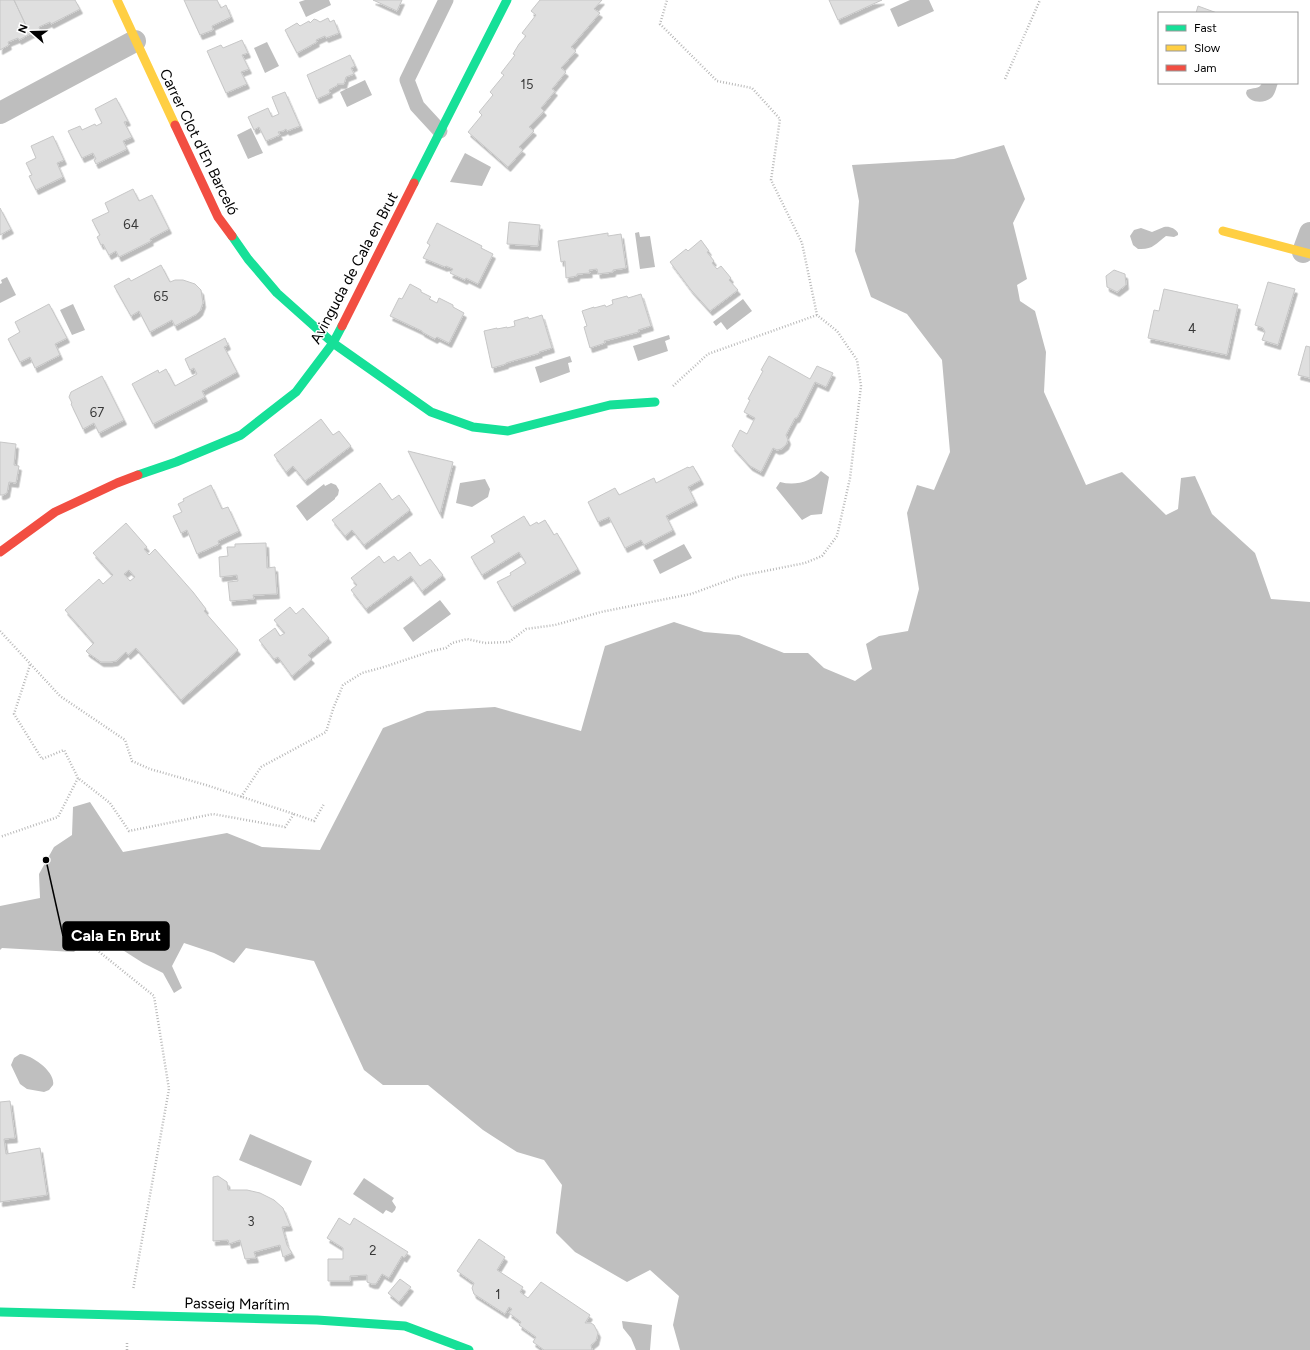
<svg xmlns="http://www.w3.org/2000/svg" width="1310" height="1350" viewBox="0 0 1310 1350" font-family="Figtree,sans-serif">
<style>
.water{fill:#bfbfbf}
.building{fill:#dfdfdf;stroke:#c7c7c7;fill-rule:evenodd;filter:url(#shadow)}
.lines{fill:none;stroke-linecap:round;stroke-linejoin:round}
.path{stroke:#b9b9b9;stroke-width:2.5;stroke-dasharray:1 2;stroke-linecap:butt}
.lane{stroke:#bebebe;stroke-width:15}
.street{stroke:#bebebe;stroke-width:22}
.fast{stroke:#16e098;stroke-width:9}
.slow{stroke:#ffcf43;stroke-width:9}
.jam{stroke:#f24e42;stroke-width:9}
.labels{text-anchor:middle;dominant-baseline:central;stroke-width:3;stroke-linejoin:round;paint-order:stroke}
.number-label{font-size:13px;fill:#383838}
.street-label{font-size:15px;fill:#000;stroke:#fff}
.leader{fill:none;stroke:#000;stroke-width:1.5}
.callout-dot{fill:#000;stroke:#fff;stroke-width:1.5}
.callout{fill:#000;stroke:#000;stroke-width:1.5}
.callout-label{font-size:16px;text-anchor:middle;font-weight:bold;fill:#fff}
</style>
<defs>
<filter id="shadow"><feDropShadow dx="2.5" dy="4.5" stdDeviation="0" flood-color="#0004"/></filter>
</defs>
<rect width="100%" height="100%" fill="#fff"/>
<path class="water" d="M305 0H329L331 5 306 17 299 2Z
M910 0H929L934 11 898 27 890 9Z
M267 42 279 66 265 73 254 48Z
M365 80 372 95 347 107 340 92Z
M1262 83H1278C1276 88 1275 95 1271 98 1264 104 1248 103 1246 93L1247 90C1253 87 1259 90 1262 83Z
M251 128 263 153 248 159 237 135Z
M1004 145 1025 199 1013 223 1027 279 1017 285 1020 301 1035 311 1046 352 1044 392 1086 485 1122 472 1166 515 1178 509 1181 478 1195 476 1212 514 1255 553 1271 599 1310 602V1350H680L673 1325 679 1296 650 1270 627 1282 575 1252 556 1233 562 1185 544 1160 517 1152 483 1130 428 1085H383L364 1070 314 961 246 948 234 963 214 953 184 943 172 966 182 988 174 993 163 973 143 963 118 947 91 935 74 952 2 948 0 950V906L40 898 39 874 54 847 72 835 73 807 90 802 123 852 227 833 262 847 320 850 383 728 427 711 495 707 581 731 605 646 674 622 704 632 739 635 784 653H808L824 668 855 681 872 669 866 644 879 636 908 631 919 589 907 513 917 485 934 490 950 452 942 360 907 314 871 297 855 251 859 201 852 165 954 159Z
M465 153 491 167 482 186 450 182Z
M1164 227C1169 226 1175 228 1178 233V235L1174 237 1166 236C1155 244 1153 250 1138 249L1133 245 1130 236 1134 230 1141 228 1152 232Z
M639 232 640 237 650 236 655 267 640 269 635 233Z
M7 277 16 295 0 303V284L2 283 1 280Z
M743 299 752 311 727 330 721 322 716 326 713 322Z
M73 304 85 330 72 335 60 310Z
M669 335 670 339 665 341 668 351 638 361 633 346Z
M570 356 572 362 568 363 570 372 540 383 535 367Z
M821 471 829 477 822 514 811 515 802 520 776 488 780 482C795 486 811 482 821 471Z
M485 479 490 489 488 497 472 507 456 503 460 483Z
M324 484 325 486 331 483 336 485 339 490 338 495 335 498V499L307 521 296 506Z
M684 544 692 558 660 574 653 560Z
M440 600 451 614 413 642 403 628Z
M20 1054C32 1055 56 1072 53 1085L49 1090 44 1092 27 1089 20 1084 11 1065 14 1058Z
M250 1134 312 1161 301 1186 239 1160Z
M364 1178 394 1198 392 1201 396 1207 395 1210 392 1213 386 1210 383 1214 353 1194Z
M622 1321 652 1325 650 1350H636L631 1338 623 1328Z"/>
<path class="building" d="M0 0H14L30 34 19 40 18 38 8 42 9 45 0 50Z
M14 0H75L80 9 51 24 50 22 39 27 40 30 30 34Z
M184 0H217L221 8 226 5 231 17 212 26 213 30 200 35Z
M373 0H402L397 11Z
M540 0H602L594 9 600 13 571 47 576 51 561 68 566 72 552 89 555 91 541 108 544 111 529 127 534 131 519 147 523 150 508 167 468 132 482 115 479 112 493 95 490 92 504 75 501 73 515 55 513 54 519 44 526 36 522 33 536 15 531 11Z
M829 0H882L838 20Z
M1198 6 1217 13H1196Z
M328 18 330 22 334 20 339 33 326 38 325 36 316 40 317 42 297 53 285 30 297 23 300 26 309 21 310 23 314 19 317 20 320 22Z
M242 40 248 53 242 55 249 69 241 72 247 84 226 93 207 51 221 45 223 48Z
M350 55 355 66 351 68 354 74 346 77 344 84H337L338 85 329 90 330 93 317 99 307 75Z
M285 92 300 126 287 131 286 129 283 131 278 132 280 135 266 141 259 127 254 130 248 117 268 108 272 117 279 114 272 97Z
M116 98 128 121 124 122 132 137 123 141 127 149 96 164 94 160 96 159 93 153 82 158 68 131 80 126 82 130 95 124 96 126 102 123 95 109Z
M53 136 64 160 57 163 63 177 36 190 29 176 32 175 26 163 36 158 31 146Z
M133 189 139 201 152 195 169 229 150 239 151 241 119 257 116 251 109 255 103 244 101 245 97 237 100 235 92 220 109 212 105 203Z
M0 208 11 229 0 235Z
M509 222 540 225 538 246 507 244Z
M437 223 482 246 481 248 493 254 478 284 466 278 465 280 450 273 453 269 446 266 445 267 423 258 430 245 427 243Z
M608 233V236L621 234 626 268 613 270V272L598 274 597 269 589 270 590 273 577 274V276L566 278 565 261 561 262 558 241Z
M701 240 709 251 707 252 714 261 712 263 717 269 721 266 731 278 729 280 738 290 710 311 691 290 670 262 686 249 688 251Z
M161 265 170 282 175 280H183L195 284 201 290 203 303 200 311 197 314 175 326 172 320 150 332 139 311 131 316 114 286 129 278 131 281Z
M1114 270 1125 274 1126 285 1117 292 1107 287 1106 276Z
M1268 282 1295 289 1278 345 1262 340 1265 332 1263 328 1255 325Z
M410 284 421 290V292L431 297 429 299 437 303 439 298 453 305V307L464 313 449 343 437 337 435 339 422 332V331L390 316 399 298 402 299Z
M1164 289 1238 305 1227 355 1148 338 1154 310 1159 311Z
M641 294 651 326 638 330 639 332 604 341 605 343 590 348 584 327 587 326 582 311 594 307V308L605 305 606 307 613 304 612 300 627 296 628 298Z
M49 304 67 338 55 344 60 355 35 368 30 357 20 362 8 339 20 332 15 322Z
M542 315 552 348 539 352 540 353 506 363V364L492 368 484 331 497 328V329L507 327V328L515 326 514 321 528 317 529 319Z
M225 338 228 345 224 347 237 372 202 391 205 397 153 424 132 384 158 370 159 373 166 369 175 386 197 374 194 368 190 370 185 359Z
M1306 346 1310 347V378L1298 375Z
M769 356 810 379 817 366 833 373 826 387 815 382 797 418H795L786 435 788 440 786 445 781 449 777 450 773 448 761 472 750 466 732 446 740 430 747 434 755 418 744 412 750 400 748 399 763 371 761 370Z
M102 376 124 420 99 433 94 423 83 429 71 404 72 403 69 397 71 392Z
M321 419 333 435 339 431 351 446 305 481 293 466 286 472 274 455Z
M0 442 16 444 14 465 19 466 16 483 9 482 7 493 3 495H0Z
M408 451 453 462 440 514Z
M693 466 701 480 688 487 695 501 666 516 673 530 644 545 641 540 625 548 609 517 598 522 588 502 615 488 619 495 654 478 656 483 688 467 689 468Z
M380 483 392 500 399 495 410 510 364 545 352 530 345 536 332 520Z
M211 485 222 509 228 507 239 531 218 541 219 544 197 554 187 530 181 533 173 516 182 512 178 504 184 501 183 499Z
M524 516 530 526 537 522 538 524 545 520 554 535 557 533 578 569 512 607 497 582 511 575 510 573 526 563 519 552 482 575 471 557 495 542 491 536Z
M126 523 147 547 144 549 149 555 155 549 193 592 206 609 204 611 238 650 181 700 136 648 128 655 126 652 116 661 110 662H101L88 653 86 651 94 643 65 610 99 579 103 584 113 575 93 553ZM129 570 135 577 130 581 124 574Z
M266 543 267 568 275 567 277 594 253 595 254 599 230 601 228 582 238 581 237 575 220 577 219 557 228 556 227 547H235V544Z
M410 552 420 566 430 559 443 575 422 591 411 576 366 609 351 590 357 585 351 578 379 556 384 563 394 556 398 561Z
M290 607 296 614 303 608 329 638 308 655 312 659 292 676 278 657 274 659 259 640 275 628 280 636 285 633 274 620Z
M10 1101 15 1138 4 1139 6 1154 40 1148 47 1195 0 1202V1102Z
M218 1176 227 1182 228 1190H247L260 1193 274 1200 283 1208 290 1226 282 1227 287 1245 292 1253 283 1257 280 1245 254 1252 256 1258 245 1259 240 1240 229 1244 228 1240 213 1241V1177Z
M339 1218 350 1225 354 1218 408 1252 404 1258 402 1256 389 1278 382 1274 376 1284H372L367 1282V1275L350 1276V1281H328V1259H343V1248L327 1238Z
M479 1239 505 1257 497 1270 523 1287 520 1292 528 1298 541 1282 590 1315 585 1323H591L594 1325 598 1333 596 1341 591 1345 592 1350H544L533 1342 536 1337 519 1325 521 1322 509 1313 512 1309 509 1307 505 1314 474 1294 472 1288 474 1283 457 1271Z
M400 1279 411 1287 399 1302 388 1293Z"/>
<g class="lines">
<path class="path" d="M1005 79 1040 0
M673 386 708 354 817 315
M0 631 60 696 125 740 132 761 150 769 206 785 294 814 285 827 213 814 129 831 110 803 78 778 58 817 0 837
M30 665 14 714 42 759 64 750 78 778
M241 797 261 767 326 732 333 709 343 685 362 673 384 667 432 651 446 648 452 643 467 639 485 643 509 642 526 629 555 625 601 612 691 594 740 576 805 563 822 556 837 536 850 478 861 386 857 360 837 331 817 315 802 243 771 180 780 119 752 88 717 81 660 24 667 0
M294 814 314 821 324 804
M92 946 154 996 169 1089 133 1290
M127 1350V1341"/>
<path class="lane" d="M440 131 417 106 407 80 446 0"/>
<path class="street" d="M0 113 135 41
M1303 252 1310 233"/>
<path class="fast" d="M414 183 507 0
M232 236 248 259 277 293 333 343 431 412 473 427 508 431 610 405 655 402
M138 475 176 462 241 435 296 392 333 343 342 326
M0 1312 317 1320 405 1326 469 1350"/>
<path class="slow" d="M117 0 175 125
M1223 231 1310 254"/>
<path class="jam" d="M175 125 218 217 232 236
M342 326 414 183
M0 552 55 512 117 483 138 475"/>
</g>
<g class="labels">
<g class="number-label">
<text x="527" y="84">15</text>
<text x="131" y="224">64</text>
<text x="161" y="296">65</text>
<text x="1192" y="328">4</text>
<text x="97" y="412">67</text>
<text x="251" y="1221">3</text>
<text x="373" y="1250">2</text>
<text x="498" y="1294">1</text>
</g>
<g class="street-label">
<text transform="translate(199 142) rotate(64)">Carrer Clot d'En Barceló</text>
<text transform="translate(354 268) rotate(-62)">Avinguda de Cala en Brut</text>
<text transform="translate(237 1304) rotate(1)">Passeig Marítim</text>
</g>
</g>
<path class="leader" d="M46 860L63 936"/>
<circle class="callout-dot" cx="46" cy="860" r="4"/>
<rect class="callout" x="63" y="922" width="106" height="28" rx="4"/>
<g class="callout-label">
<text x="116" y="941">Cala En Brut</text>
</g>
<rect x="1158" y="12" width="140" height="72" fill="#ffffff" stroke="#999999"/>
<rect x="1166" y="25" width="20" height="6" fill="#16e098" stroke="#999999"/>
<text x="1194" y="32" font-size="12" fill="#000000">Fast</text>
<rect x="1166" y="45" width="20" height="6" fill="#ffcf43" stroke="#999999"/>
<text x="1194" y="52" font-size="12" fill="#000000">Slow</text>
<rect x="1166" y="65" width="20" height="6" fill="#f24e42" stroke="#999999"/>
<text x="1194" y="72" font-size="12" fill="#000000">Jam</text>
<g transform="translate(32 32) rotate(290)" stroke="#ffffff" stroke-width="3" paint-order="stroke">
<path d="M0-3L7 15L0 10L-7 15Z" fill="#000000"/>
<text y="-6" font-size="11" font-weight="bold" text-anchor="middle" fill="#000000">N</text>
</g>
</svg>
